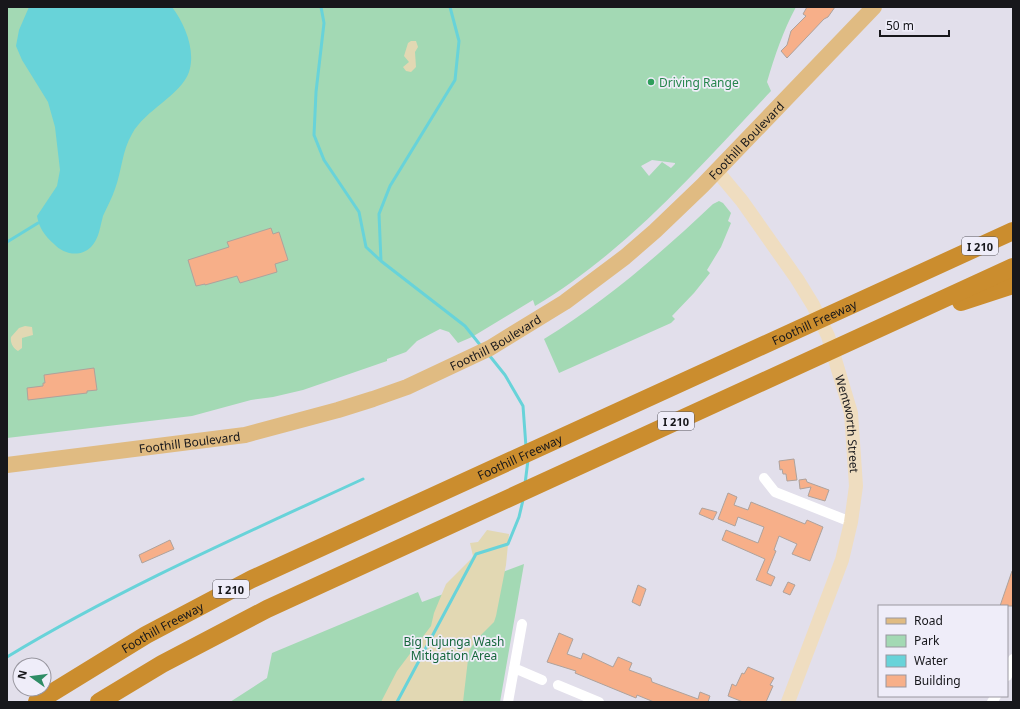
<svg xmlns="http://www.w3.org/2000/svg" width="1020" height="709" viewBox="0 0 1020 709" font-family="'Noto Sans',sans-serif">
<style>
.green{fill:#a3d9b4;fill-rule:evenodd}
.sand{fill:#e2d8b3}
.water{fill:#68d3d9}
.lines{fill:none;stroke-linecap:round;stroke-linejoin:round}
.stream{stroke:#68d3d9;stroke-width:3}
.building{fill:#f7af89;stroke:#aea29c}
.minor{stroke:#fff;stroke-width:10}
.secondary{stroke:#efddc0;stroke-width:14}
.primary{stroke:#e0bb82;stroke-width:16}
.motorway{stroke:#cb8d2e;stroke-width:18}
.leisure-dot{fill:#2e9e5b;stroke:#efedf9;stroke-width:1.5}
.labels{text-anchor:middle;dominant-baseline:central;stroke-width:3.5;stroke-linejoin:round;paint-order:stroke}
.shield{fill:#efedf9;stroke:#58575e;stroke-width:1}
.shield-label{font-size:11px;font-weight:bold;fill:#17171b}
.leisure-label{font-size:12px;fill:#27864d;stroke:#efedf9;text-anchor:start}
.street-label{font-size:12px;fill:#17171b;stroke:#efedf9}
.park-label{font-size:12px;fill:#16673c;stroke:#efedf9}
</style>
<rect width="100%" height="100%" fill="#e2dfeb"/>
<path class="green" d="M7 7H796C783 31 775 55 767 82L771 91C699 168 626 252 535 306L533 300 472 337 458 343 449 332 440 329 417 341 406 352 387 359V361L303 390 273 397 251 400 192 416 7 438ZM652 160 675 163V164L671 168 662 162 649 176 641 166Z
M719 201 723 203 731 213 728 221 731 223 721 247 707 270 710 273 694 293 672 316 675 319 671 323 559 373 544 339C606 301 660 254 713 204Z
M524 564 500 702H230L267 678 272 653 418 592 422 602Z"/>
<path class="sand" d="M411 41H416L418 47 415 52 416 67 411 72 406 71 403 67 409 62 404 56 408 43Z
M25 326 32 327 33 335 22 338V348L18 351C13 348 10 343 11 337L19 328Z
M487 530 509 534 506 565 496 616 494 622 476 640 469 651 463 702H381L397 671 431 626 434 613 446 584 471 559 473 556 470 543 478 542Z"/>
<path class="water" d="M29 7H172C185 24 196 51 189 72 181 95 145 110 132 134 122 151 122 170 115 189 112 198 107 207 103 216 100 227 99 239 91 247 80 258 63 254 54 244 45 236 39 228 37 216L57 186 60 170 55 127 48 102 22 60 16 46 19 30Z"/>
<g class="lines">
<path class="stream" d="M321 7 324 23 316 92 314 135 324 160 359 212 366 247 381 261 465 326 481 346
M7 242 38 223
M381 261 379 214 390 186 455 80 459 41 450 7
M489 355 505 375 523 406 526 447
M525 484 528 460
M7 657C121 588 242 535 363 479
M397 702 476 554 508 544 519 517 523 500"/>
</g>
<path class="building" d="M807 7H835L828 17 824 19 787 58 781 51 787 45 791 31 806 16 803 14Z
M271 228 273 234 279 232 288 260 275 264 277 272 240 283 237 276 205 285V284L196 286 188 260 229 247 227 242Z
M94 368 97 390 87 391V393L28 400 27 388 43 386V383H45L44 375Z
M794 459 797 480 787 481 786 474H783L782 469 780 470 779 461Z
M806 479 807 482 829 490 825 501 808 496 811 487 800 489 799 480Z
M728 493 737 497 734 505 748 510 751 502 805 524 807 520 823 527 810 561 792 554 797 544 779 536 774 550 776 551 767 573 775 577 771 586 756 580 765 559 722 540 726 530 758 543 764 527 738 517 735 526 718 519Z
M702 508 717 512 713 520 699 514Z
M170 540 174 549 142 563 139 555Z
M1012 571H1013V606H1000Z
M788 582 795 585 790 595 783 592Z
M638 585 646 589 640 606 632 602Z
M559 633 573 639 567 654 581 659 583 653 613 667 618 657 632 663 629 670 651 678 652 682 698 699 700 692 710 696 708 702H654L637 695 636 698 575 673 576 671 547 662Z
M748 667 774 678 770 685 773 686 766 702H743L728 696 732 684 736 686 742 673 744 674Z"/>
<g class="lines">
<path class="minor" d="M764 478 775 492 851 522
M514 668 542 680
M1007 676 1013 659
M558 685 599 702
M508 702 522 624
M992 702 996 696"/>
<path class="secondary" id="s1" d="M717 171 742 201 797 279 813 305 828 336 851 413 856 486 851 522 842 560 788 702"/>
<path class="primary" id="s2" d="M7 465 245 435 338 410 373 399 407 387 490 348 565 302 625 257 655 231 703 185 874 7"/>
<g class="motorway">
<path d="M961 302 1013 285"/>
<path id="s3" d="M37 702 146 635 252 579 1013 231"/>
<path d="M99 702 162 664 267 609 1013 267"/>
</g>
</g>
<circle class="leisure-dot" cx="651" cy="82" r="4"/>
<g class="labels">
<g class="shield">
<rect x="962" y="237" width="36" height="18" rx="3"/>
<rect x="658" y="412" width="36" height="18" rx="3"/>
<rect x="213" y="580" width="36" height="18" rx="3"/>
</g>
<g class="shield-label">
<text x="980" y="246">I 210</text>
<text x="676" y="421">I 210</text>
<text x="231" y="589">I 210</text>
</g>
<g class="leisure-label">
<text x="659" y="82">Driving Range</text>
</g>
<g class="street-label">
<text stroke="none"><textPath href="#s2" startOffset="832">Foothill Boulevard</textPath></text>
<text stroke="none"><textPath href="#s3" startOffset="866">Foothill Freeway</textPath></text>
<text stroke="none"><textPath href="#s2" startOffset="508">Foothill Boulevard</textPath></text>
<text stroke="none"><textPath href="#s1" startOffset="290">Wentworth Street</textPath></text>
<text stroke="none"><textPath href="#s2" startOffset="184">Foothill Boulevard</textPath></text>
<text stroke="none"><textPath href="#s3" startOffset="542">Foothill Freeway</textPath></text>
<text stroke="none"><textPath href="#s3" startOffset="146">Foothill Freeway</textPath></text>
</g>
<g class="park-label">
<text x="454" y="641">Big Tujunga Wash<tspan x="454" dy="14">Mitigation Area</tspan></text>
</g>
</g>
<rect width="1020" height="709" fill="none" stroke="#17171b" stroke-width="16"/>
<rect x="878" y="605" width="130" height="92" fill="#efedf9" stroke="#9997a0"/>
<rect x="886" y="618" width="20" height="6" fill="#e0bb82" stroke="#9997a0"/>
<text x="914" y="625" font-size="12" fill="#17171b">Road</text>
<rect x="886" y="635" width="20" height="12" fill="#a3d9b4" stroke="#9997a0"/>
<text x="914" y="645" font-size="12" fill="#17171b">Park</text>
<rect x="886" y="655" width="20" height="12" fill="#68d3d9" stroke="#9997a0"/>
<text x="914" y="665" font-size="12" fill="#17171b">Water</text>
<rect x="886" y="675" width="20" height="12" fill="#f7af89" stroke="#9997a0"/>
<text x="914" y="685" font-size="12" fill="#17171b">Building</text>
<g transform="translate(32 677) rotate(284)"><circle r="19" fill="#efedf9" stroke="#9997a0"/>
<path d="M0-3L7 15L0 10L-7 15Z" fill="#2f8d66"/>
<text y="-6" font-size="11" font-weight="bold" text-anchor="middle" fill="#17171b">N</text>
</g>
<path d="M880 30v6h69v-6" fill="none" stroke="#17171b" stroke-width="2"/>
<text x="886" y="30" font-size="12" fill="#17171b" stroke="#efedf9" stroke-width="3" paint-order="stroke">50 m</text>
</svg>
